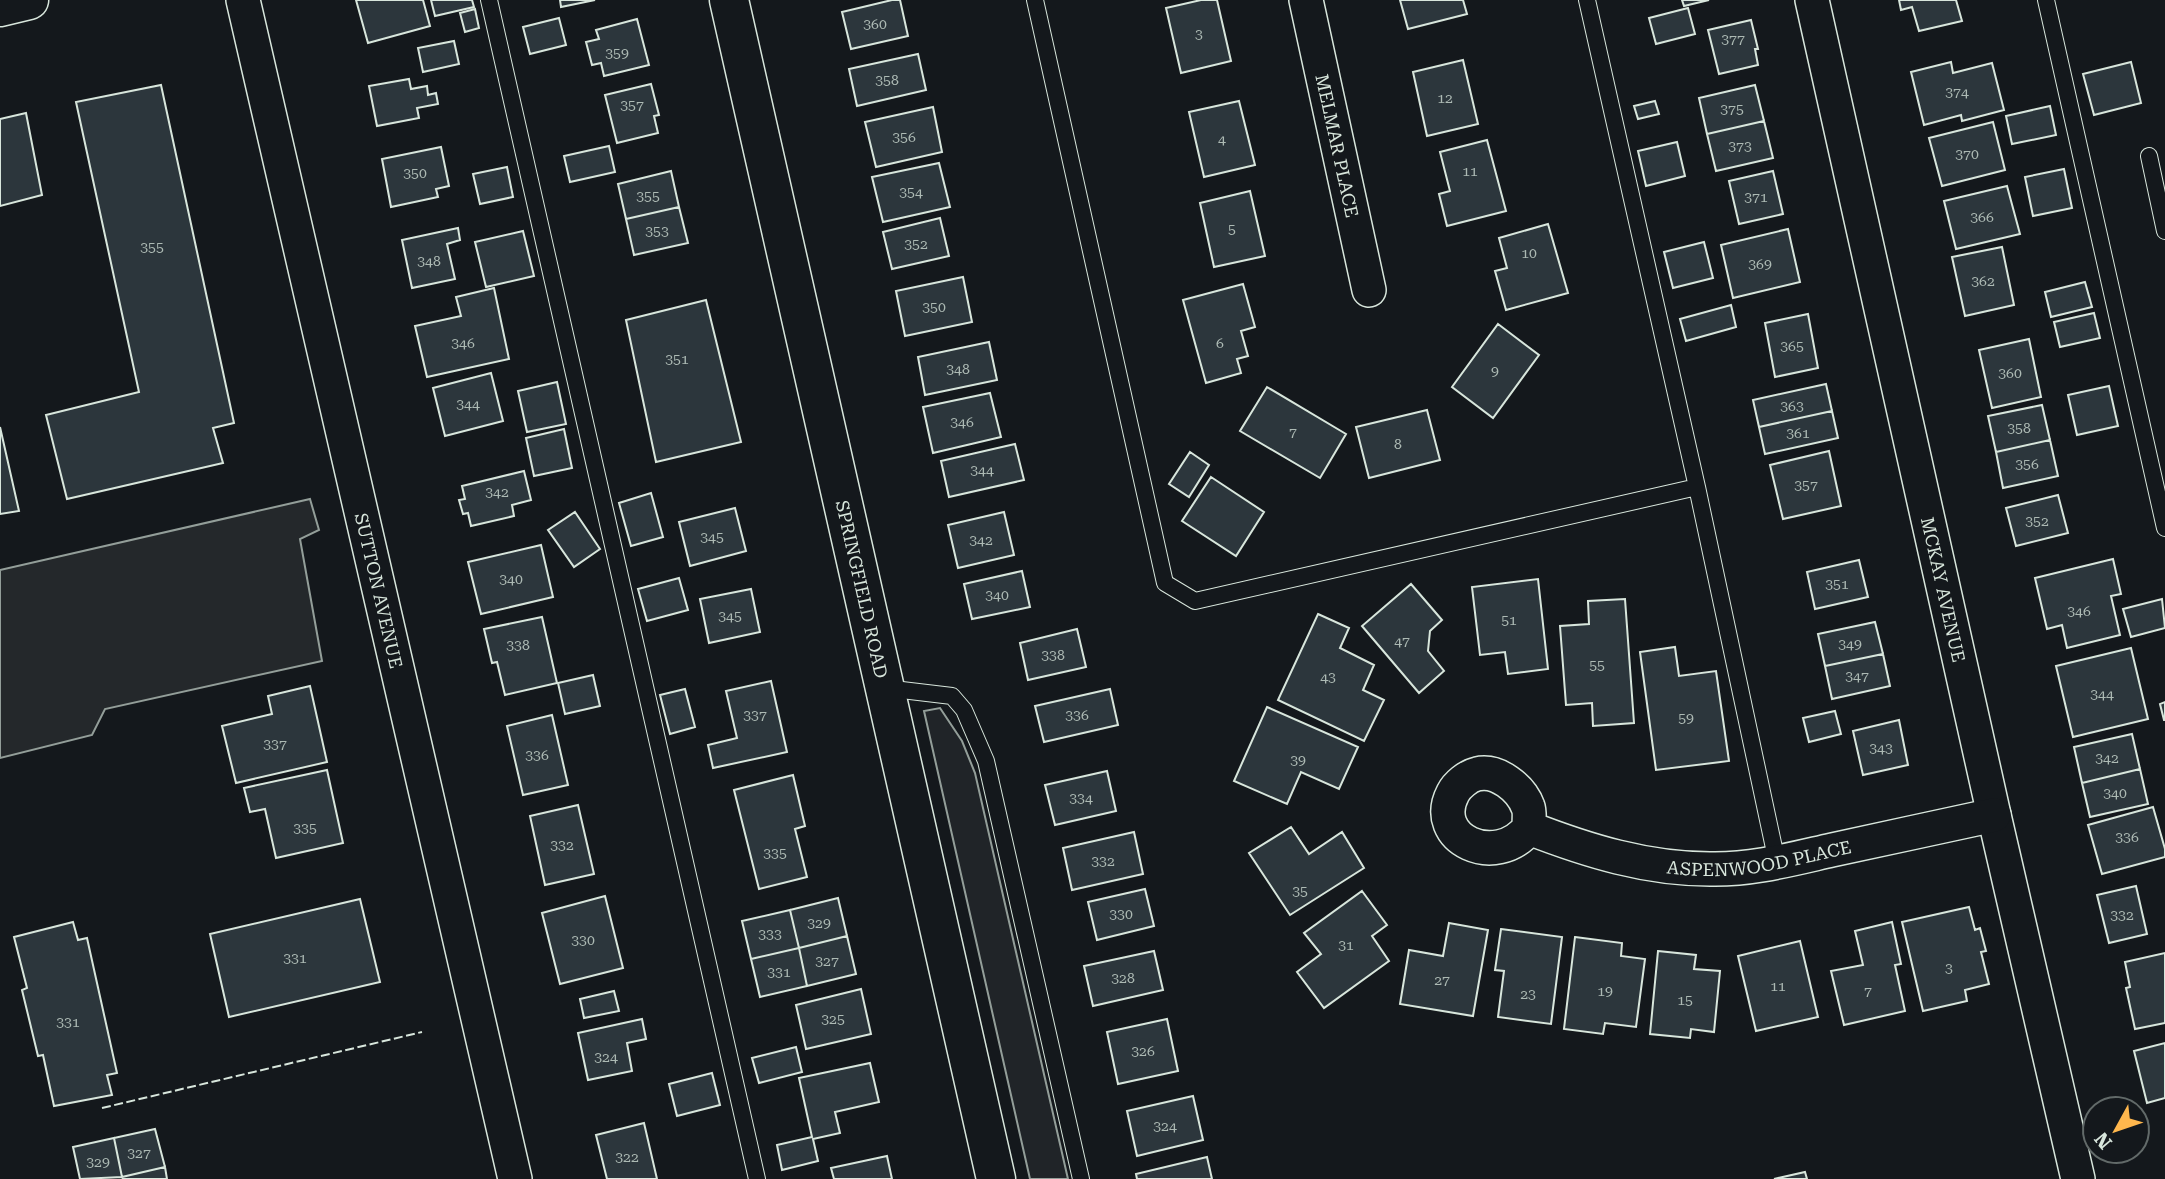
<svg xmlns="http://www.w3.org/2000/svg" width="2165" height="1179" viewBox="0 0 2165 1179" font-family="'Roboto Serif',serif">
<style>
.green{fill:#202428;stroke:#939e99;stroke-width:2}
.parking{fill:#24282b;stroke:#939e99;stroke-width:2}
.building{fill:#2c363c;stroke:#d8e6dc;stroke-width:2}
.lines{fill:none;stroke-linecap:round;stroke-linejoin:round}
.lane-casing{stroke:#d8e6dc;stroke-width:18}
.street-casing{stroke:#d8e6dc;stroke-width:36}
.secondary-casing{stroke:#d8e6dc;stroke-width:41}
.lane{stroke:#14181c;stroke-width:16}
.street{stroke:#14181c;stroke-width:33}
.secondary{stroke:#14181c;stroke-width:38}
.fence{stroke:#d8e6dc;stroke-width:2;stroke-dasharray:9 3.5;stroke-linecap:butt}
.labels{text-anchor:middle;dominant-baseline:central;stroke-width:5;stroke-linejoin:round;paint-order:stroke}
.number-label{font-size:14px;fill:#adbab4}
.street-label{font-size:18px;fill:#d8e6dc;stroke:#14181c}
</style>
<rect width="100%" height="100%" fill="#14181c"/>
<path class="green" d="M940 708 962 741 975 773 1068 1179H1030L924 711Z"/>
<path class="parking" d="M310 499 319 530 300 539 322 661 105 709 92 735 0 758V570Z"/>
<path class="building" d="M356 0H423L430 26 368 43Z
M431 0H472L474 7 435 16Z
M560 0H595L561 7Z
M892 0H900L908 36 851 49 842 12Z
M1201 0H1217L1231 61 1181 73 1166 8Z
M1400 0H1463L1467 14 1408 29Z
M1682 0H1709L1684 6Z
M1899 0H1956L1962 21 1919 31 1912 7 1901 10Z
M1688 8 1695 34 1656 44 1649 18Z
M475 9 479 28 465 32 460 13Z
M559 18 566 45 530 54 523 27Z
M637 19 649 65 604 76 601 63 592 65 586 42 599 39 596 30Z
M1751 20 1758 49H1755L1758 65 1719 74 1708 30Z
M454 41 459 64 423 72 418 48Z
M918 54 926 90 857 106 849 69Z
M1463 60 1478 124 1427 136 1413 72Z
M1951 62 1953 73 1992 63 2004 110 1962 121 1961 115 1924 125 1911 72Z
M2131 62 2141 103 2094 115 2083 74Z
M409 79 411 89 427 86 428 95 436 93 438 104 417 108 419 118 377 126 369 86Z
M651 84 659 115 654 116 658 133 617 143 605 95Z
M161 85 234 423 213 428 223 463 67 499 46 415 139 392 76 102Z
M1755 85 1764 121 1707 134 1699 98Z
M1239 101 1255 165 1204 177 1189 112Z
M1655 101 1659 114 1638 119 1634 106Z
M2050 106 2056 135 2012 144 2006 116Z
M933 107 942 152 876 167 865 122Z
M26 113 42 195 0 206V119Z
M1764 121 1773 158 1716 171 1707 134Z
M1993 122 2005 170 1942 186 1929 138Z
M1487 140 1506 211 1447 226 1439 194 1450 191 1440 152Z
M1677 142 1685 176 1646 186 1638 151Z
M609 146 615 172 570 182 564 156Z
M441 147 449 186 436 189 438 197 391 207 382 159Z
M939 163 950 207 883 222 872 177Z
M507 167 513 197 480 204 473 174Z
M2064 169 2072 208 2033 216 2025 177Z
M671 171 679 207 626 219 618 184Z
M1773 171 1783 214 1739 224 1729 181Z
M2007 186 2020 234 1956 249 1944 201Z
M1250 191 1265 256 1214 267 1200 203Z
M679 207 688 243 634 255 626 219Z
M940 218 949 256 892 269 883 232Z
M1548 224 1568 293 1506 310 1495 271 1507 268 1499 238Z
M458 228 460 240 447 244 455 279 412 288 402 240Z
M1788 229 1800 282 1733 298 1721 245Z
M523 231 534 276 486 287 475 242Z
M1704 242 1713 278 1673 288 1664 252Z
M2002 247 2014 305 1965 316 1952 257Z
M963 277 972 322 905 336 896 291Z
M2085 282 2092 307 2051 317 2045 292Z
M1243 284 1255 327 1241 331 1248 356 1237 359 1241 373 1206 383 1183 300Z
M494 288 509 359 427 377 415 326 461 316 456 297Z
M706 300 741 442 656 462 626 320Z
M1731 305 1736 327 1686 341 1680 319Z
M2094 313 2100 338 2060 347 2054 322Z
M1808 314 1818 368 1775 377 1765 323Z
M1498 324 1539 355 1493 418 1452 387Z
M2029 339 2041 397 1992 408 1979 350Z
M989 342 997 380 925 395 918 357Z
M491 373 503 421 445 436 433 388Z
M557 382 566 424 527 432 518 391Z
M1826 384 1832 411 1759 427 1753 400Z
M2109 386 2118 426 2077 435 2068 395Z
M1267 387 1346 434 1320 478 1240 431Z
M990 393 1001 437 933 453 923 407Z
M2042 405 2050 440 1996 452 1988 416Z
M1427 410 1440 460 1369 478 1356 427Z
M1832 411 1838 438 1765 454 1759 427Z
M0 427 19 511 0 514Z
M564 429 572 468 534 476 526 438Z
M2050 440 2058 476 2003 488 1996 452Z
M1015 444 1024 480 949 497 941 461Z
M1829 451 1841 506 1783 519 1770 465Z
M1190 452 1209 465 1189 497 1169 484Z
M524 471 531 500 512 505 514 516 471 526 468 513 463 514 459 500 465 499 462 486Z
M1211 477 1264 512 1236 556 1182 521Z
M651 493 663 537 631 546 619 503Z
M2058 495 2068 533 2016 546 2006 508Z
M735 508 746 551 690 566 679 522Z
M575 512 600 549 574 567 548 530Z
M1004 512 1014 555 958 568 948 525Z
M541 545 553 597 481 614 468 562Z
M2113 559 2121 594 2111 596 2120 635 2067 648 2062 625 2047 629 2035 578Z
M1859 560 1868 597 1815 609 1807 572Z
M1022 571 1030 607 972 619 964 584Z
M679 578 688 610 647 621 638 589Z
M1538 579 1548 669 1508 674 1505 652 1480 655 1472 587Z
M1411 584 1442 620 1430 631 1428 651 1444 671 1419 693 1362 626Z
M751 589 760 632 709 643 700 599Z
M1625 599 1634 723 1593 726 1592 703 1566 705 1560 626 1589 624 1588 601Z
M2162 599 2165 628 2131 637 2123 609Z
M1318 614 1349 628 1340 648 1374 665 1363 690 1384 700 1364 741 1278 700Z
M542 617 557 683 505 695 497 662 492 663 484 629Z
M1875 622 1883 654 1825 666 1818 634Z
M1077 629 1086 667 1028 680 1020 643Z
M1675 647 1679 676 1716 671 1729 761 1656 770 1640 652Z
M2131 648 2148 719 2073 737 2056 666Z
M1883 654 1890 686 1832 699 1825 666Z
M593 675 600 706 565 714 558 683Z
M771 681 787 752 713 768 708 745 737 738 726 691Z
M310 686 327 762 236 783 222 726 272 714 268 696Z
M685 689 695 727 670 734 660 695Z
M1110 689 1118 725 1044 742 1035 706Z
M2165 702V720H2164L2160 704Z
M1267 707 1358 747 1339 789 1301 772 1287 804 1234 781Z
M1835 711 1841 734 1809 742 1803 718Z
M552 715 568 785 523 795 507 726Z
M1899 720 1908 765 1863 775 1853 731Z
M2132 734 2140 769 2082 783 2074 747Z
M2140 769 2148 804 2090 817 2082 783Z
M327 770 343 843 276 858 265 809 250 812 244 788Z
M1107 771 1116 811 1055 825 1045 785Z
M793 775 805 826 795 829 807 877 759 889 734 790Z
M578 805 594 874 545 885 530 816Z
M2153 807 2165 849V857L2102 874 2088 825Z
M1291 827 1309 854 1342 832 1364 868 1290 915 1249 853Z
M1134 832 1143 874 1072 890 1063 848Z
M2136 886 2147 934 2109 943 2097 895Z
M1145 889 1154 926 1097 940 1088 902Z
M1362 891 1387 925 1372 936 1389 961 1324 1008 1297 972 1321 954 1304 933Z
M605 896 623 968 560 984 542 913Z
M838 898 847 936 799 948 790 910Z
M360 899 380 982 229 1017 210 934Z
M1969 907 1975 930 1980 928 1986 951 1981 952 1989 984 1965 990 1967 1001 1923 1011 1902 922Z
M790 910 799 948 751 959 742 921Z
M73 922 78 940 87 938 117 1073 107 1075 112 1095 54 1106 43 1055 38 1056 22 990 27 988 14 937Z
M1892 922 1901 964 1895 965 1905 1011 1844 1025 1831 971 1863 965 1855 931Z
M1449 923 1488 930 1473 1016 1400 1004 1409 950 1443 956Z
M1501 929 1562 937 1551 1024 1498 1017 1504 971 1495 970Z
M847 936 856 974 807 986 799 948Z
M1575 937 1622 943 1621 956 1645 959 1636 1027 1605 1023 1603 1034 1564 1029Z
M1800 941 1818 1017 1756 1031 1738 956Z
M799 948 807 986 760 997 751 959Z
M1154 951 1163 990 1093 1006 1084 966Z
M1658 951 1696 955 1694 969 1720 971 1714 1032 1691 1029 1690 1038 1650 1034Z
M2165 953V1023L2135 1029 2126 988 2130 987 2125 962Z
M861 989 871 1034 806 1049 796 1005Z
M614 991 619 1011 584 1018 580 999Z
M642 1019 646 1039 627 1043 632 1071 588 1080 578 1033Z
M1167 1019 1178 1071 1118 1084 1107 1032Z
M2165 1043V1098L2147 1103 2134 1051Z
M796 1047 802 1072 759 1083 752 1058Z
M870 1063 879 1102 835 1112 840 1133 813 1139 818 1161 782 1170 777 1145 812 1137 799 1078Z
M712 1073 720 1105 677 1116 669 1084Z
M1193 1096 1203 1140 1137 1156 1127 1111Z
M644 1123 657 1179H607L596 1135Z
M155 1129 165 1167 122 1177 114 1138Z
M114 1138 122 1177 80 1179 73 1147Z
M887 1156 892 1179H834L831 1168Z
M1207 1157 1212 1179H1137L1136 1174Z
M165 1167 167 1179H123L122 1177Z
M1805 1172 1807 1179H1774Z"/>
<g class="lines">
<defs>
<path id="lane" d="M489 0 757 1179
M1035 0 1165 583 1195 601 1697 487 1587 0
M2046 0 2165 528
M2149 156 2165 231
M1697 487 1777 862
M885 688 952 696 964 710 986 761 1081 1179"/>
<g id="street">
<path id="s1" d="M243 0 515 1179"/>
<path id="s2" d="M1306 0 1369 290"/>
<path id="s3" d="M1812 0 1994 815 2078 1179"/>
<path id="s4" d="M1529 828C1529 822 1530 812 1528 807 1521 788 1497 769 1477 774 1468 776 1457 785 1453 793 1429 839 1496 870 1529 828 1588 851 1647 869 1710 869 1752 870 1792 859 1832 850 1886 838 1940 827 1994 815"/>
</g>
<g id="secondary">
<path id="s5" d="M729 0 996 1179"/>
<path d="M0 7 29 0"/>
</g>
</defs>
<use href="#lane" class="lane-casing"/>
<use href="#street" class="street-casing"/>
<use href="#secondary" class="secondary-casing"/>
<use href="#lane" class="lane"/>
<use href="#street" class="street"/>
<use href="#secondary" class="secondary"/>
<path class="fence" d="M102 1108 422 1032"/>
</g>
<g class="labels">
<g class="number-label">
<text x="875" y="24">360</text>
<text x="1199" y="34">3</text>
<text x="1733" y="39">377</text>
<text x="617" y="53">359</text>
<text x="887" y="80">358</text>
<text x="1957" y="92">374</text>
<text x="1445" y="98">12</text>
<text x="632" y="105">357</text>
<text x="1732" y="109">375</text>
<text x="904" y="137">356</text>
<text x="1222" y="139">4</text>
<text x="1740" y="146">373</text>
<text x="1967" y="154">370</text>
<text x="1470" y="171">11</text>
<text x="415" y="173">350</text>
<text x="911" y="192">354</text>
<text x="648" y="196">355</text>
<text x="1756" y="197">371</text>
<text x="1982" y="217">366</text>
<text x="1232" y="229">5</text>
<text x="657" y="231">353</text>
<text x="916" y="244">352</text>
<text x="152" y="247">355</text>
<text x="1529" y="253">10</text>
<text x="429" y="261">348</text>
<text x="1760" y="264">369</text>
<text x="1983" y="281">362</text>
<text x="934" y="307">350</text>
<text x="463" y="343">346</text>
<text x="1220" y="343">6</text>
<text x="1792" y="346">365</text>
<text x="677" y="359">351</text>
<text x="958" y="369">348</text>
<text x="1495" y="371">9</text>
<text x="2010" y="373">360</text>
<text x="468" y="404">344</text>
<text x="1792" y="406">363</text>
<text x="962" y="422">346</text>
<text x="2019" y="428">358</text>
<text x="1293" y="432">7</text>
<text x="1798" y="433">361</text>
<text x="1398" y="444">8</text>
<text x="2027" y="464">356</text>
<text x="982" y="470">344</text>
<text x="1806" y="485">357</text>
<text x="497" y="492">342</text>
<text x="2037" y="521">352</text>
<text x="712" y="537">345</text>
<text x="981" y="540">342</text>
<text x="511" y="579">340</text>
<text x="1837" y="584">351</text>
<text x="997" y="595">340</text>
<text x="2079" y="611">346</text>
<text x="730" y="616">345</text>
<text x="1509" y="620">51</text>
<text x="1402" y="641">47</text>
<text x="1850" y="644">349</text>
<text x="518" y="645">338</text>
<text x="1053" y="655">338</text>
<text x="1597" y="665">55</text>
<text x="1857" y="676">347</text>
<text x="1328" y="677">43</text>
<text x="2102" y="694">344</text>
<text x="755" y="715">337</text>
<text x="1077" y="715">336</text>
<text x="1686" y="718">59</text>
<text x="275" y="744">337</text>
<text x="1881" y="748">343</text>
<text x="537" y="755">336</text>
<text x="2107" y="758">342</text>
<text x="1298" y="760">39</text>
<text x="2115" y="793">340</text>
<text x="1081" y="798">334</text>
<text x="305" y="828">335</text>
<text x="2127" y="837">336</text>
<text x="562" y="845">332</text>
<text x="775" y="853">335</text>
<text x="1103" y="861">332</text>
<text x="1300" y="891">35</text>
<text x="1121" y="914">330</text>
<text x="2122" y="915">332</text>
<text x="819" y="923">329</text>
<text x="770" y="934">333</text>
<text x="583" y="940">330</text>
<text x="1346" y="945">31</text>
<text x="295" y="958">331</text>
<text x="827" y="961">327</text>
<text x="1949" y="968">3</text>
<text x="779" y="972">331</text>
<text x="1123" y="978">328</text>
<text x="1442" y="980">27</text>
<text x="1778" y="986">11</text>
<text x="1605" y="991">19</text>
<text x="1868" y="991">7</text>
<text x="1528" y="994">23</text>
<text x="1685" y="1000">15</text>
<text x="833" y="1019">325</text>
<text x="68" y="1022">331</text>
<text x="1143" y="1051">326</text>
<text x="606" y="1057">324</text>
<text x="1165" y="1126">324</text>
<text x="139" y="1153">327</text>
<text x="627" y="1157">322</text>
<text x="98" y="1162">329</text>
</g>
<g class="street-label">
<text stroke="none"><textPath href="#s2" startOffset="149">MELMAR PLACE</textPath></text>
<text stroke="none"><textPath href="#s1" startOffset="606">SUTTON AVENUE</textPath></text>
<text stroke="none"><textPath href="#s5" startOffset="604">SPRINGFIELD ROAD</textPath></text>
<text stroke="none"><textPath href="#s3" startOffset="604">MCKAY AVENUE</textPath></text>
<text stroke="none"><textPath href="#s4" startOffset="481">ASPENWOOD PLACE</textPath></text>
</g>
</g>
<g transform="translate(2116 1130) rotate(230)"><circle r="33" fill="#14181c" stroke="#626a69" stroke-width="2"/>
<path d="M0-5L12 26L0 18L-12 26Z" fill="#ffb74d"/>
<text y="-10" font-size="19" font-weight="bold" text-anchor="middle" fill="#d8e6dc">N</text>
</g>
</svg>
